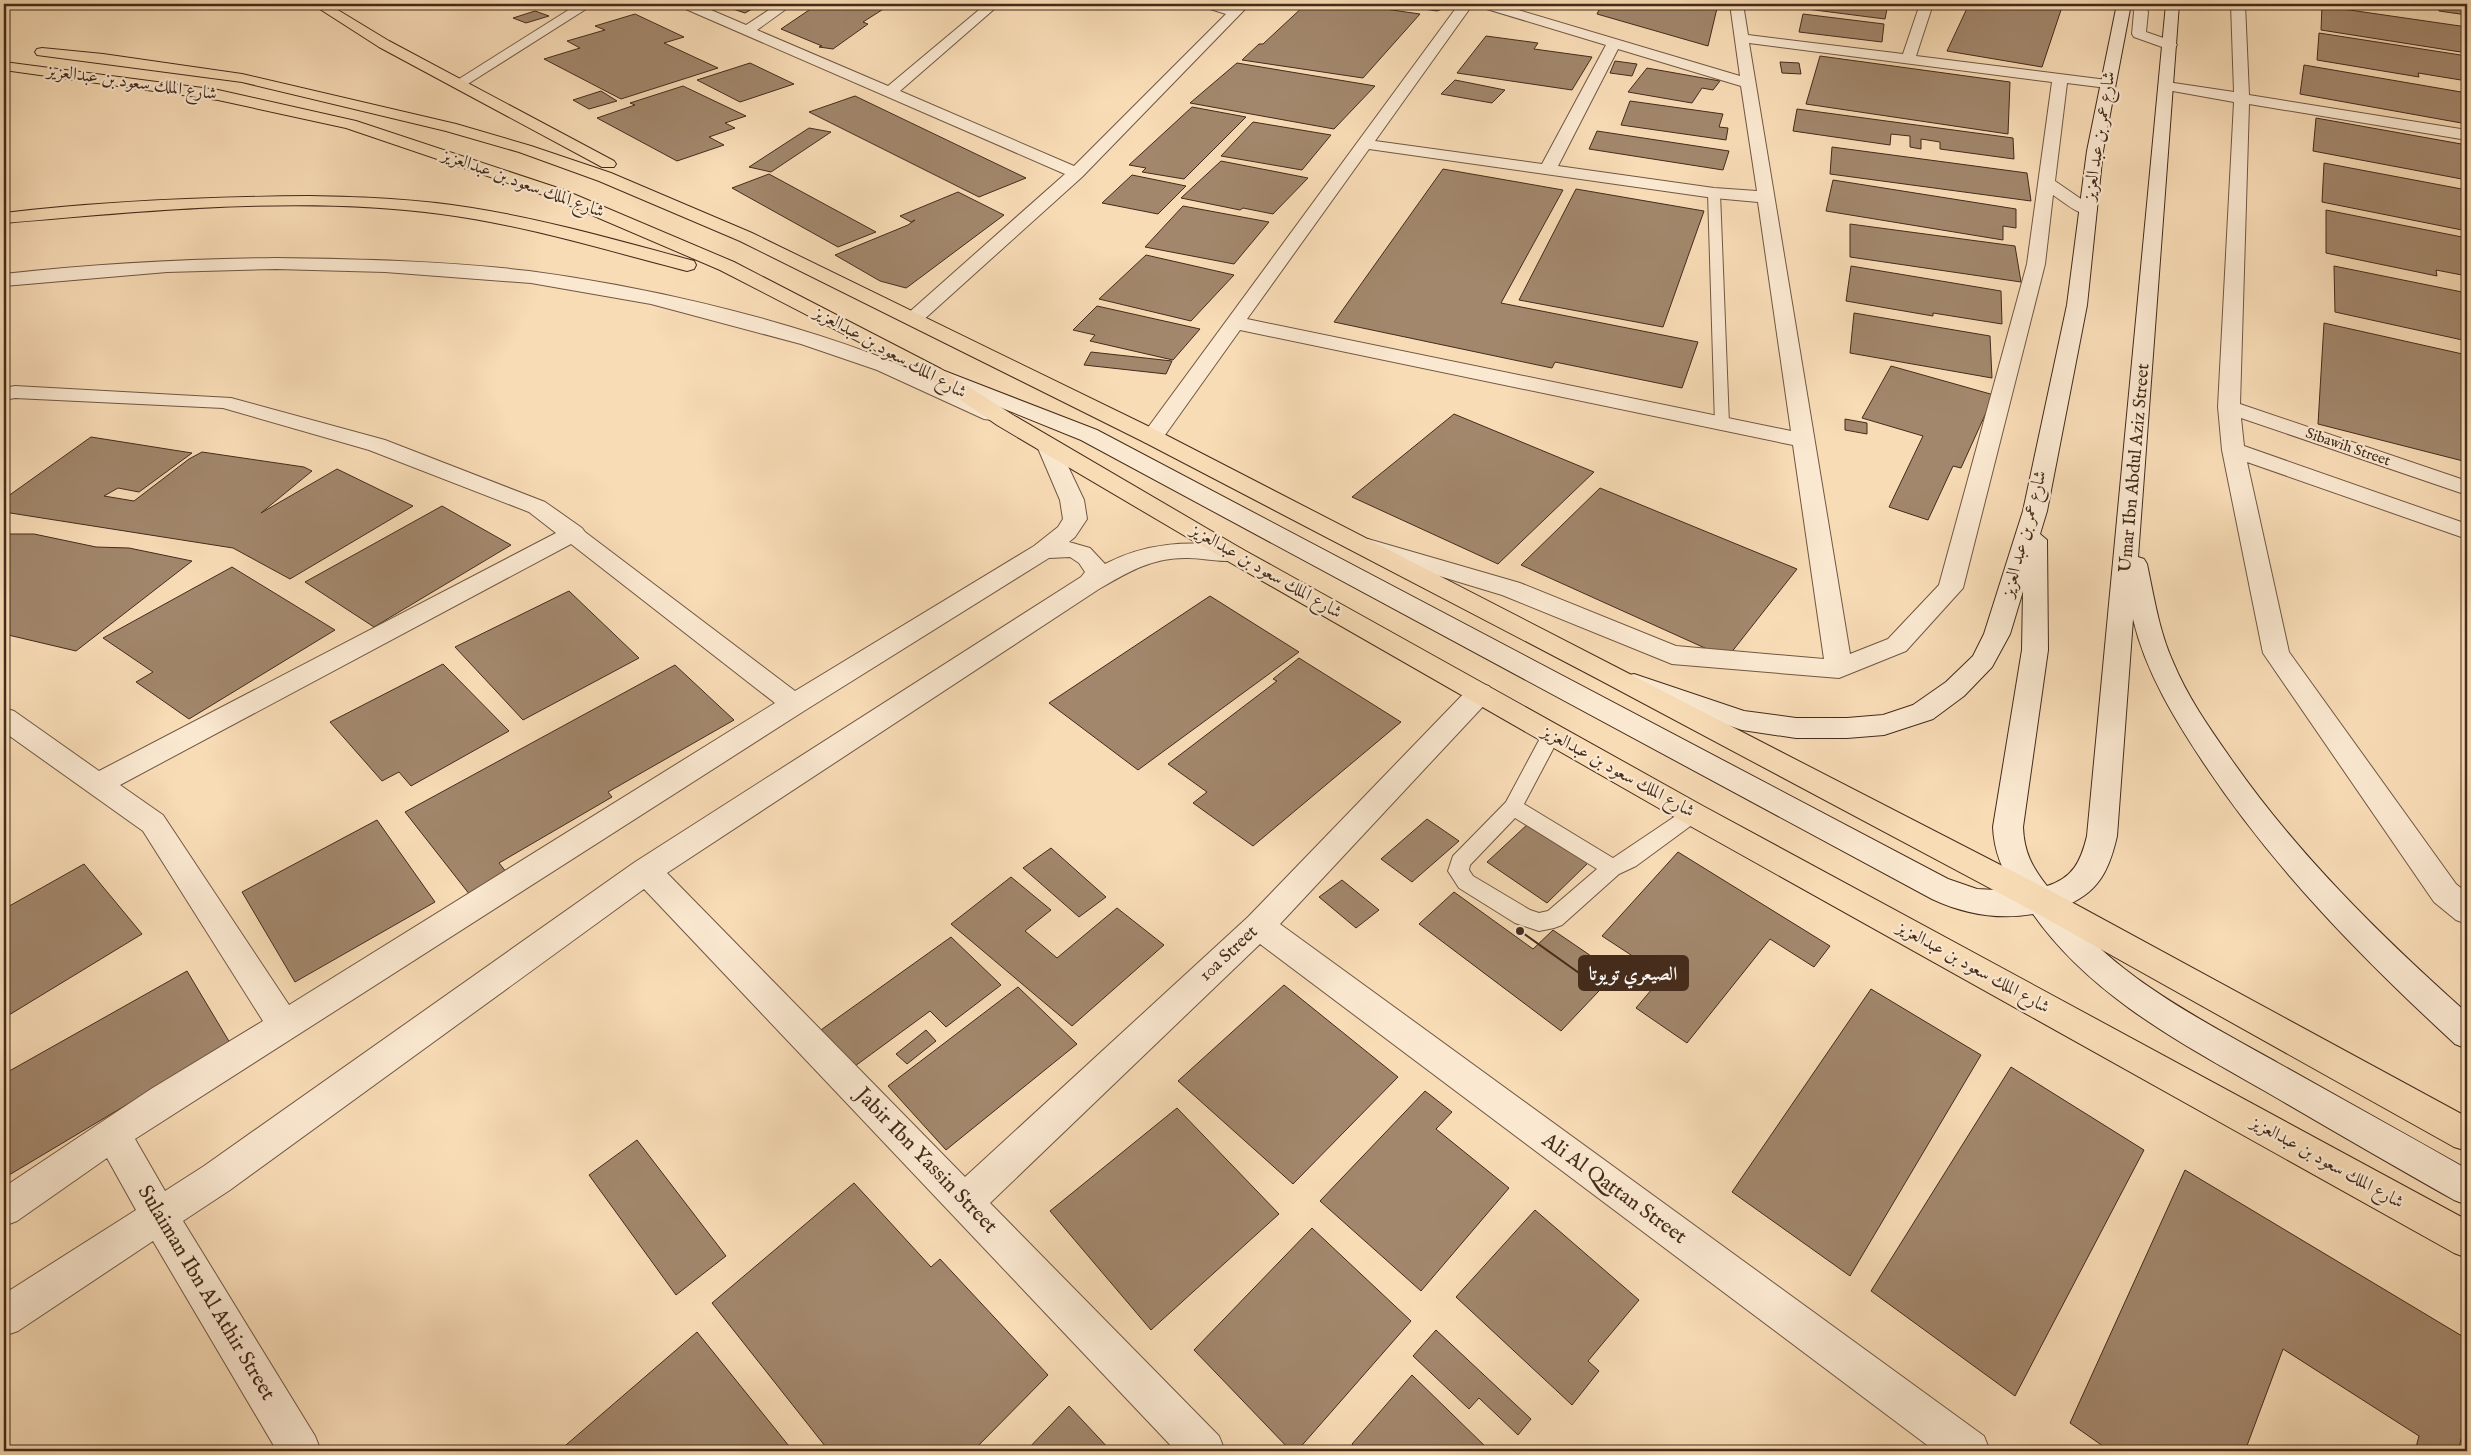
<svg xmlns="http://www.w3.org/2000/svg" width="2471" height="1455" viewBox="0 0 2471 1455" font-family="'IM FELL English',Amiri,serif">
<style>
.building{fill:#a2876c;stroke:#442b1b}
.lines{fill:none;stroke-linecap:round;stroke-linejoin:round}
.service-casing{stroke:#715742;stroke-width:2}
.minor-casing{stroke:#715742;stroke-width:2}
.tertiary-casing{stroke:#715742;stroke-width:2}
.secondary-casing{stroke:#442b1b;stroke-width:2}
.primary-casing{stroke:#442b1b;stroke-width:2}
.service{fill:#fae8d0;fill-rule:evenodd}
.minor{fill:#fae8d0;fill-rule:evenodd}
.tertiary{fill:#fae8d0;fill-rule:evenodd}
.secondary{fill:#fae8d0;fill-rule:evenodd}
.primary{fill:#f8dcb6;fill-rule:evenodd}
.labels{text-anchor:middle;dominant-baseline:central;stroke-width:4.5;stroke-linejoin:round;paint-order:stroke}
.far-street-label{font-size:15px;fill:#442b1b;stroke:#fae8d0}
.street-label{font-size:18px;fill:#442b1b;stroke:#fae8d0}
.near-street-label{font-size:21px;fill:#442b1b;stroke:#fae8d0}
.leader{fill:none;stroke:#442b1b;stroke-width:2}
.callout-dot{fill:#442b1b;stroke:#fae8d0;stroke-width:2}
.callout{fill:#442b1b;stroke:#442b1b;stroke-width:2}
.callout-label{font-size:19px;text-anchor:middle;font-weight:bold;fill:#fff}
</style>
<rect width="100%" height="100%" fill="#f8dcb6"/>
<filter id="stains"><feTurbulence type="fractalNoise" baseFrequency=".004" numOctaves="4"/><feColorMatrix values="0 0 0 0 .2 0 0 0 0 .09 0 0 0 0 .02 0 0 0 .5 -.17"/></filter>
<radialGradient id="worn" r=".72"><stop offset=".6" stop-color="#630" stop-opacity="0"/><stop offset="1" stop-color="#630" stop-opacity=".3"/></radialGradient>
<path class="building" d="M718 4H761L745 13Z
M818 4 832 6 863 4 885 8 863 22 868 24 833 49 819 47 822 46 781 29Z
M1306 4H1350L1420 14 1363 78 1242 60 1259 44H1263Z
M1357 4H1456L1437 11 1390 4 1381 8Z
M1602 4H1718L1708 46 1597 14Z
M1793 4H1888L1885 19 1791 7Z
M1969 4H2063L2042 67 1947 51Z
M2438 4H2467V15L2439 11Z
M2322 6 2467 27V53L2321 30Z
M535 11 549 16 526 23 513 18Z
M635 14 684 37 664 43 718 68 621 99 544 59 580 48 567 41 605 30 595 26Z
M1803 14 1884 24 1882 42 1799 32Z
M2319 33 2467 56V81L2418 73 2419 77 2317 60Z
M1486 36 1538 43 1534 49 1592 57 1572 90 1457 73Z
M1820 56 2010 82 2008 134 1806 104Z
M1615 61 1637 64 1632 76 1610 73Z
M1780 62 1799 63 1801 74 1782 73Z
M750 63 794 84 740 102 697 80Z
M1237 63 1375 86 1334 129 1190 103Z
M2304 65 2467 93V124L2300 94Z
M1647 68 1720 81 1713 90 1702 88 1692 103 1628 92Z
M1455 80 1505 90 1492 103 1441 94Z
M683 86 746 116 725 123 735 128 709 137 724 145 677 161 597 118 635 105 630 103Z
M601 91 617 101 589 109 573 100Z
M855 96 1026 178 979 197 809 112Z
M1630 101 1723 114 1719 127 1728 128 1726 140 1621 125Z
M1192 107 1246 117 1184 179 1142 172 1146 168 1129 165Z
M1797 109 2013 138 2014 159 1940 149V142L1921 139V149L1910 147V136L1891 134 1890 145 1793 131Z
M2316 118 2467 145V180L2313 151Z
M1253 122 1331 135 1302 170 1221 156Z
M809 128 831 132 771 172 749 167Z
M1597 131 1729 151 1723 170 1589 149Z
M1832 147 2027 173 2031 201 1830 174Z
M1221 161 1308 178 1273 214 1243 208 1240 210 1181 198Z
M2324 163 2467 190V231L2322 202Z
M1443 169 1563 190 1501 303 1698 342 1682 388 1555 362 1552 368 1334 322Z
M769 174 876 232 838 247 732 188Z
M1132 175 1186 186 1158 214 1102 203Z
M1833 180 2016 209V228L2003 226V240L1826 211Z
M1576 189 1704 211 1663 327 1519 300Z
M958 192 1004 215 909 286 906 288 880 281 835 255 908 225 915 220 911 222 900 216Z
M1183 206 1269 222 1234 264 1145 247Z
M2326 210 2467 238V276L2436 270 2437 276 2326 253Z
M1850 224 2015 246 2021 282 1850 257Z
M1146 255 1234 275 1191 321 1099 299Z
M1851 266 2001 291 2002 324 1933 313V316L1846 301Z
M2334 266 2467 293V341L2335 312Z
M1097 306 1200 329 1173 360 1090 341 1095 335 1073 330Z
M1854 313 1990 336 1992 378 1850 353Z
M2324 323 2467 355V462L2318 424Z
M1091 352 1172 361 1166 374 1084 365Z
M1891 366 1994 395 1961 468 1953 466 1928 520 1889 507 1923 436 1862 418Z
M1454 414 1594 472 1498 564 1352 497Z
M1845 419 1867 423V434L1845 430Z
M91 437 192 453 139 492 118 488 104 496 134 501 189 459 202 452 304 467 312 471 261 513 337 469 413 506 290 579 233 548 4 512V499Z
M1600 488 1797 569 1727 658 1521 565Z
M442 506 511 545 374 627 305 582Z
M4 534H34L96 547 129 548 192 561 76 651 4 634Z
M232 567 335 630 189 719 136 682 153 672 103 638Z
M569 591 639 658 523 720 455 647Z
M1210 596 1299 652 1138 770 1049 703Z
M1299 658 1401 722 1253 846 1193 803 1207 792 1168 764 1277 681 1273 679Z
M443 664 509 731 411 786 399 772 382 781 330 722Z
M675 665 734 720 608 792 612 797 499 863 507 873 470 895 405 812Z
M1427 819 1459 841 1412 882 1381 859Z
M377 820 435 902 295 982 242 892Z
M1529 823 1589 862 1547 903 1487 862Z
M1051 848 1106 897 1079 917 1023 868Z
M1678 852 1830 946 1814 967 1770 939 1687 1043 1636 1008 1663 976 1602 936Z
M84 864 142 934 4 1018V909Z
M1011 877 1051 910 1025 931 1057 958 1117 908 1164 945 1072 1026 951 924Z
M1342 880 1379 910 1356 928 1319 897Z
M1454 892 1533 949 1553 930 1616 973 1561 1031 1419 924Z
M951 937 1001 985 946 1027 930 1011 851 1069 818 1032Z
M187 971 230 1043 4 1178V1074Z
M1284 985 1398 1077 1293 1184 1178 1081Z
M1018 987 1077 1044 946 1150 888 1086Z
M1871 989 1981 1055 1850 1276 1732 1192Z
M926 1030 936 1041 907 1064 896 1054Z
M2011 1067 2144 1150 2015 1396 1871 1291Z
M1425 1091 1452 1112 1436 1129 1509 1188 1421 1291 1320 1201Z
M1177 1108 1279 1214 1151 1330 1050 1211Z
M637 1140 726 1256 676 1295 589 1175Z
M2185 1170 2467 1339V1416L2458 1451H2415L2419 1436 2283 1349 2245 1451H2110L2070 1423Z
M854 1183 931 1267 940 1259 1048 1375 973 1451H829L712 1303Z
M1535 1210 1639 1300 1588 1361 1599 1371 1572 1405 1456 1297Z
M1312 1228 1411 1321 1297 1451H1291L1194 1350Z
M1436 1330 1531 1419 1518 1435 1479 1398 1469 1409 1413 1356Z
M697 1332 793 1451H559Z
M1412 1375 1490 1451H1358L1352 1444Z
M1069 1406 1111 1451H1026Z"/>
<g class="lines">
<defs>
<path id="service" d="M1714 190 1720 193 1729 424 1722 428 1715 424 1708 193Z
M1552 727 1559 729 1561 734 1524 804 1613 858 1686 809 1693 806 1700 809 1703 814 1700 819 1636 866 1619 874 1562 925 1554 928 1539 931 1515 923 1459 888 1448 871 1453 856 1506 802 1545 729ZM1515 818 1597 869 1548 911 1539 913 1530 910 1473 876 1469 870 1470 865Z"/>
<path id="minor" d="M679 4H697L746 25 778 4H793L757 30 888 86 986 4H1000L900 91 1074 166 1226 14 1204 7 1203 4H1222L1233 7 1236 4H1250L1082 177 920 323H906L903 319 906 315 1065 174 681 7Z
M1459 4H1473L1375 141 1542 164 1606 45 1480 7 1479 4H1498L1740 76 1730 4H1743L1748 35 1903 54 1920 4H1933L1916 56 2107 80 2114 84 2107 88 2067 83 2055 181 2097 210 2094 214C2080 217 2065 203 2053 195L2045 264 1963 588 1906 651 1839 678 1672 664 1502 595 1360 552 1356 547 1360 542 1368 539 1520 583 1676 646 1824 659 1793 445 1240 330 1160 442 1152 444 1144 442 1141 437ZM1749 43 2052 82 2027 264 1939 585 1888 639 1850 654ZM1618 49 1741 86 1757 191 1714 188 1558 166ZM1369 149 1714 198 1758 202 1791 431 1247 319Z
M2132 4H2145L2148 12 2146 32 2175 42 2177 45 2175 48H2165L2134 37 2132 34 2134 12Z
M2231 4H2245L2249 95 2467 130V140L2249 104 2240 404 2467 481V495L2241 418 2244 446 2467 524V539L2247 462 2289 652 2456 884 2467 893V924L2456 920 2434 902 2263 653 2222 450 2218 407 2234 102 2167 90 2160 86 2167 82 2234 92Z
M276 258C360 259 446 261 529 271 642 286 768 315 875 355 917 371 958 391 1000 409L1003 414 1000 419 992 420 984 419 877 370 801 344 651 304 531 283 385 272 276 269 167 272 4 286V274C94 264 185 259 276 258Z
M15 386 231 398 385 440 545 502 582 528 585 532 795 691 1034 546 1058 527 1063 519 1060 500 1037 446 1040 441 1048 439 1056 441 1084 500 1087 519 1075 537 1069 542 1090 548 1105 564C1147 542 1187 541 1233 546L1242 549 1245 554 1242 559C1225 564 1205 558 1188 558 1153 557 1128 572 1099 589L667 873 965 1177 1248 917 1471 686 1480 684 1489 686 1493 693 1489 700 1280 924 1984 1436 1990 1451H1935L1260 944 990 1203 1219 1436 1225 1451H1176L644 889 230 1190 183 1221 315 1436 321 1451H277L153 1241 18 1331 4 1336V1294L136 1210 107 1158 17 1221 4 1226V1187L151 1089 263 1021 143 831 4 732V708L14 711 99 771 556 533 529 512 369 450 223 408 15 398 4 400V388ZM571 544 775 703 289 1005 163 815 120 785ZM1070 557 1079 563 1085 572 1081 577 635 862 204 1166 165 1191 135 1139 804 711 1049 558Z"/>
<path id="tertiary" d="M578 4H594L463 87 458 88 451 84Z"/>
<path id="secondary" d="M2117 4H2131L2103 151 2087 305 2047 511 2040 534 2047 540 2048 650 2023 827C2024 852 2032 867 2047 886 2073 878 2081 861 2087 836L2166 4H2179L2138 557 2144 559 2147 564C2154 597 2159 631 2173 662 2187 696 2208 726 2229 756 2296 853 2380 935 2467 1013V1049L2455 1044C2363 959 2275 870 2205 765 2175 720 2146 673 2133 619L2117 836C2109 871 2098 894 2062 907 2115 977 2203 1021 2278 1063 2341 1098 2404 1133 2467 1169V1205L2454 1200C2390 1164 2327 1127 2263 1090 2179 1042 2090 995 2033 914 1998 920 1964 914 1932 899L1081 440 928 378 925 374 928 370 935 368 942 370 1097 430 1948 879 1977 889 2016 891C2002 871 1994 851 1993 827L2022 650 2023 591 2010 634 1992 667 1964 696 1933 719 1884 735 1847 738H1796L1742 730 1625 690 1621 683 1625 676 1634 674 1744 711 1796 718H1847L1883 715 1913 705 1946 682 1973 656 1984 634 2023 511 2067 305 2087 151Z"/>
<path id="primary" d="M312 4H328L389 41 614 161 616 164 614 167H602L379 47Z
M42 48 103 54 242 74 456 124 531 146 611 173 752 233 1160 432 1616 667 2051 891 2467 1117V1151L2454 1147 2029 909 1598 679 1144 442 740 241 599 181 519 152 446 131 242 82 37 55 35 52 37 49Z
M4 62 218 90 356 121 564 190 734 262 941 369 1013 415 1242 549 1703 806 2467 1220V1258L2454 1253 1683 822 1224 559 997 425 927 377 720 270 552 198 346 128 218 100 4 70Z
M309 196C363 197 418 199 472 208 547 220 620 241 694 261L696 265 694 269 687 271C605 250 525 225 441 214 300 195 144 211 4 223V213C105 201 207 197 309 196Z"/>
</defs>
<use href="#service" class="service-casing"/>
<use href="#minor" class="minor-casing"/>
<use href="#tertiary" class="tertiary-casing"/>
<use href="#secondary" class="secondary-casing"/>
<use href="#primary" class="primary-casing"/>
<use href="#service" class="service"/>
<use href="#minor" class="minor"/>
<use href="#tertiary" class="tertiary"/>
<use href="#secondary" class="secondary"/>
<use href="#primary" class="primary"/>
</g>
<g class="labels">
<g class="far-street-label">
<text transform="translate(2348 447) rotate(19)">Sibawih Street</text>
</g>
<g class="street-label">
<text transform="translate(132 83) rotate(8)">شارع الملك سعود بن عبدالعزيز</text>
<text transform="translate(2100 136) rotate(-81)">شارع عمر بن عبد العزيز</text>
<text transform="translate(523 184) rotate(20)">شارع الملك سعود بن عبدالعزيز</text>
<text transform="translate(890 353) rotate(29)">شارع الملك سعود بن عبدالعزيز</text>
<text transform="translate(2135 468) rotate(-85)">Umar Ibn Abdul Aziz Street</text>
<text transform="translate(2025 534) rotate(-75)">شارع عمر بن عبد العزيز</text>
<text transform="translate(1266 572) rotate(30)">شارع الملك سعود بن عبدالعزيز</text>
<text transform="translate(1618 772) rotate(29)">شارع الملك سعود بن عبدالعزيز</text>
<text transform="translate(1229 954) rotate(-43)">10a Street</text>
<text transform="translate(1973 968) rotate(29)">شارع الملك سعود بن عبدالعزيز</text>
<text transform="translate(2327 1163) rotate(29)">شارع الملك سعود بن عبدالعزيز</text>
</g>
<g class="near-street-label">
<text transform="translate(926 1161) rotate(46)">Jabir Ibn Yassin Street</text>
<text transform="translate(1614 1189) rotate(36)">Ali Al Qattan Street</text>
<text transform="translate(206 1293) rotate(59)">Sulaiman Ibn Al Athir Street</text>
</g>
</g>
<path class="leader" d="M1520 931L1579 973"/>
<circle class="callout-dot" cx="1520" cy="931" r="5"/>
<rect class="callout" x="1579" y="956" width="109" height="34" rx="5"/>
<g class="callout-label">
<text x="1633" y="980">الصيعري تويوتا</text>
</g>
<rect width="2471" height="1455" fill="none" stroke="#f8dcb6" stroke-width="20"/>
<rect x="5" y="5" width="2461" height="1445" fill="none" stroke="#442b1b" stroke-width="2.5"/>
<rect x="10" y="10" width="2451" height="1435" fill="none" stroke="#442b1b"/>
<rect width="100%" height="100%" filter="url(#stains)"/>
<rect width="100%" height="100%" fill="url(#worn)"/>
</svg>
